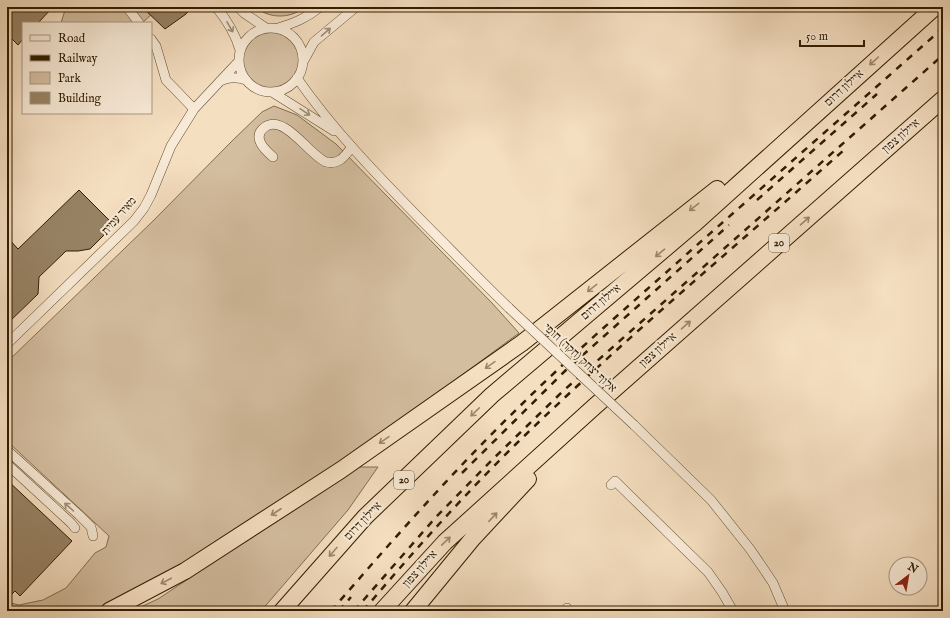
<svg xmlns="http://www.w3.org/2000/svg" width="950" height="618" viewBox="0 0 950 618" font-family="'IM FELL English','Frank Ruhl Libre',serif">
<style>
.green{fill:#d4bea0;stroke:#826e50}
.building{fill:#978264;stroke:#311d00}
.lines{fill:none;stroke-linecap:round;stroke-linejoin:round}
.minor-casing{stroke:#624e30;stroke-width:10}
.motorway-casing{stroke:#311d00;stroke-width:18}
.minor{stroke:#f8ead7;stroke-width:9}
.motorway{stroke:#f5dfc1;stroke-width:16}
.rail{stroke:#311d00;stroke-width:2.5;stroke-dasharray:7 7;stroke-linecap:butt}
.minor-bridge-casing{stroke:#624e30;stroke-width:10;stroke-linecap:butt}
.minor-bridge{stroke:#f8ead7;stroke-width:9}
.oneway{stroke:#9e8e76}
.oneway2{stroke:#9d886a}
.labels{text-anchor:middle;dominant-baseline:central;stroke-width:4;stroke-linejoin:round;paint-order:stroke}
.shield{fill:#f8ead7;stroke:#6d5a40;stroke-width:1}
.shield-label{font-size:11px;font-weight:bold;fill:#311d00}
.street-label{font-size:12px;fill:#311d00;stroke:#f8ead7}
</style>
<rect width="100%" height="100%" fill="#f5dfc1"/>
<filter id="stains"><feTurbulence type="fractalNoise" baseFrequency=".005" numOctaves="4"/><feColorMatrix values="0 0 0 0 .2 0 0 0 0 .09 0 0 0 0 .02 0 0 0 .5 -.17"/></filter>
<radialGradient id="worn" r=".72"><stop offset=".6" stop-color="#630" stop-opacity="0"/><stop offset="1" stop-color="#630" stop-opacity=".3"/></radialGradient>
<path class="green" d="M66 7H160L142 23H61Z
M255 7H305C290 19 270 19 255 7Z
M243 60a28 28 0 1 1 56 0a28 28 0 1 1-56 0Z
M274 106 297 115 336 144 492 303 519 333 351 457 181 569 97 611H7V602L19 605 43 600 66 588 95 553 106 547 109 536 7 441V362L153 221 232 141 262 112Z
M357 467H378L348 510 261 611H132L158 599Z"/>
<path class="building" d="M7 7H53L38 23H23V39L18 45 7 34Z
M142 7H191L186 14 165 29Z
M79 190 114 225 90 249 78 251H66L39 277 38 294 7 324V237L18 249Z
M7 480 72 541 20 596 15 591 11 595 7 591Z"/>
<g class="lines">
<defs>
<path id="minor" d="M127 7 139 23
M216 7C227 20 235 33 240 50
M238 7 244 13 266 28
M278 28C294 23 307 18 320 7
M239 60a32 32 0 1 1 64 0a32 32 0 1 1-64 0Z
M151 39 156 46 166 80 194 109
M303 62 314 42 356 7
M297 78C334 131 378 176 423 222 452 251 480 280 509 308
M220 81C230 77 236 77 246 80
M272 92 334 131
M273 157C265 150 251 137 265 127 284 113 310 156 326 162 339 165 345 156 351 148
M7 344 134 221 144 208 151 195 171 146 194 109 239 61
M634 425 711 500 750 549 763 568 773 583 785 611
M7 450 79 515 91 527 93 536
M7 464 71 523 75 528
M611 485 615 481 708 572 722 592 733 611
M567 608 568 611"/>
<path id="motorway" d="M109 611 185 571 341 470 522 343 717 189
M282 611 365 517 492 395 694 224 935 7
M382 611 445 542 594 407 943 99
M413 611 473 538 528 479"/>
</defs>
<use href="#minor" class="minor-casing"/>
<use href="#motorway" class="motorway-casing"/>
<use href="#minor" class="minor"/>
<use href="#motorway" class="motorway"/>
<path class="rail" d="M757 200 877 94
M462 473 566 370 729 225
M331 611C392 541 452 472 518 408 572 354 631 304 688 253 773 178 858 103 943 28
M339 611 351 597
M354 611 436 517 494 458 562 392 943 55
M363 611C412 553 463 496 517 443 622 341 735 247 844 150"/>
<defs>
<path id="minor-bridge" d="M509 308 634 425"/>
</defs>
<use href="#minor-bridge" class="minor-bridge-casing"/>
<use href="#minor-bridge" class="minor-bridge"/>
</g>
<defs><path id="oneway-shaft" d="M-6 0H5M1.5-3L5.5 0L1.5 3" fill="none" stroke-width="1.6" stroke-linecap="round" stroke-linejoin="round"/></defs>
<g class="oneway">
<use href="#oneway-shaft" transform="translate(230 27) rotate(60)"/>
<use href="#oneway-shaft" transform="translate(326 32) rotate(-41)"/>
<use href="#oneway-shaft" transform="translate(305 112) rotate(34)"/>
<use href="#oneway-shaft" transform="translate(69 507) rotate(-138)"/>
</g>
<g class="oneway2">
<use href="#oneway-shaft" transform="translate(874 61) rotate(138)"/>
<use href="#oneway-shaft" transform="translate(694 207) rotate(142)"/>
<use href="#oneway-shaft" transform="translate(805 221) rotate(-41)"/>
<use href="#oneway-shaft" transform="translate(660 253) rotate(140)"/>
<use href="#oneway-shaft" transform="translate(592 288) rotate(142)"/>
<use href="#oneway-shaft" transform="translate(686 325) rotate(-41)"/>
<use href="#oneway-shaft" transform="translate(490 365) rotate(145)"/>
<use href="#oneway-shaft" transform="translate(475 412) rotate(136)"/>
<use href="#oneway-shaft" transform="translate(384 440) rotate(145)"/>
<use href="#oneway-shaft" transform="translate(276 512) rotate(147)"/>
<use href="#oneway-shaft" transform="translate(493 517) rotate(-47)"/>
<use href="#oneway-shaft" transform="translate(446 541) rotate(-44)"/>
<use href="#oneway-shaft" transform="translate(333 552) rotate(131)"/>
<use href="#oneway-shaft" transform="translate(166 581) rotate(152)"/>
</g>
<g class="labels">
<g class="shield">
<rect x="769" y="234" width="20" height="18" rx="3"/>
<rect x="394" y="471" width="20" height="18" rx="3"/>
</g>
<g class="shield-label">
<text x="779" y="243">20</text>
<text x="404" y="480">20</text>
</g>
<g class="street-label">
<text transform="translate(844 88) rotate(-42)">איילון דרום</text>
<text transform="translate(901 136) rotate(-41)">איילון צפון</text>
<text transform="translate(119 216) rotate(-49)">מאיר עמית</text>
<text transform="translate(601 302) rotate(-40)">איילון דרום</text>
<text transform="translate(658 350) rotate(-42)">איילון צפון</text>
<text transform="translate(580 358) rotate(43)">אלוף יצחק (חקה) חופי</text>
<text transform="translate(363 521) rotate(-46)">איילון דרום</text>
<text transform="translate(420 569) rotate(-48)">איילון צפון</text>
</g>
</g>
<rect width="950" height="618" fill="none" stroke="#f5dfc1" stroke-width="24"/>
<rect x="8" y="8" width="934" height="602" fill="none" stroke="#311d00" stroke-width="2"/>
<rect x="12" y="12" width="926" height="594" fill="none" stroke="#311d00"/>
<rect x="22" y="22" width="130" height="92" fill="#f8ead7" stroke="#a89881"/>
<rect x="30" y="35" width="20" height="6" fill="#f8ead7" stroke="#a89881"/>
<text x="58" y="42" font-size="12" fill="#311d00">Road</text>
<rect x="30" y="55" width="20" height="6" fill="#311d00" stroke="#a89881"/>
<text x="58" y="62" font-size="12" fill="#311d00">Railway</text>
<rect x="30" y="72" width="20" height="12" fill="#d4bea0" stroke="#a89881"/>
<text x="58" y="82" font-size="12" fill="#311d00">Park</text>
<rect x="30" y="92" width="20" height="12" fill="#978264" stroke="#a89881"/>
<text x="58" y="102" font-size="12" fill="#311d00">Building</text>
<g transform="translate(908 576) rotate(31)"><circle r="19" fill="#f8ead7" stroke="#a89881"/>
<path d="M0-3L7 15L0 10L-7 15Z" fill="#8f2418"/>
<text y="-6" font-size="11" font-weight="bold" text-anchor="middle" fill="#311d00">N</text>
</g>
<path d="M800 40v6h64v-6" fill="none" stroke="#311d00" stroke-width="2"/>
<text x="806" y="40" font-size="12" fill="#311d00" stroke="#f8ead7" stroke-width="3" paint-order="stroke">50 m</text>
<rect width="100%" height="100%" filter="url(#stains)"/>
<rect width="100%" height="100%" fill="url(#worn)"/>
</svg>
